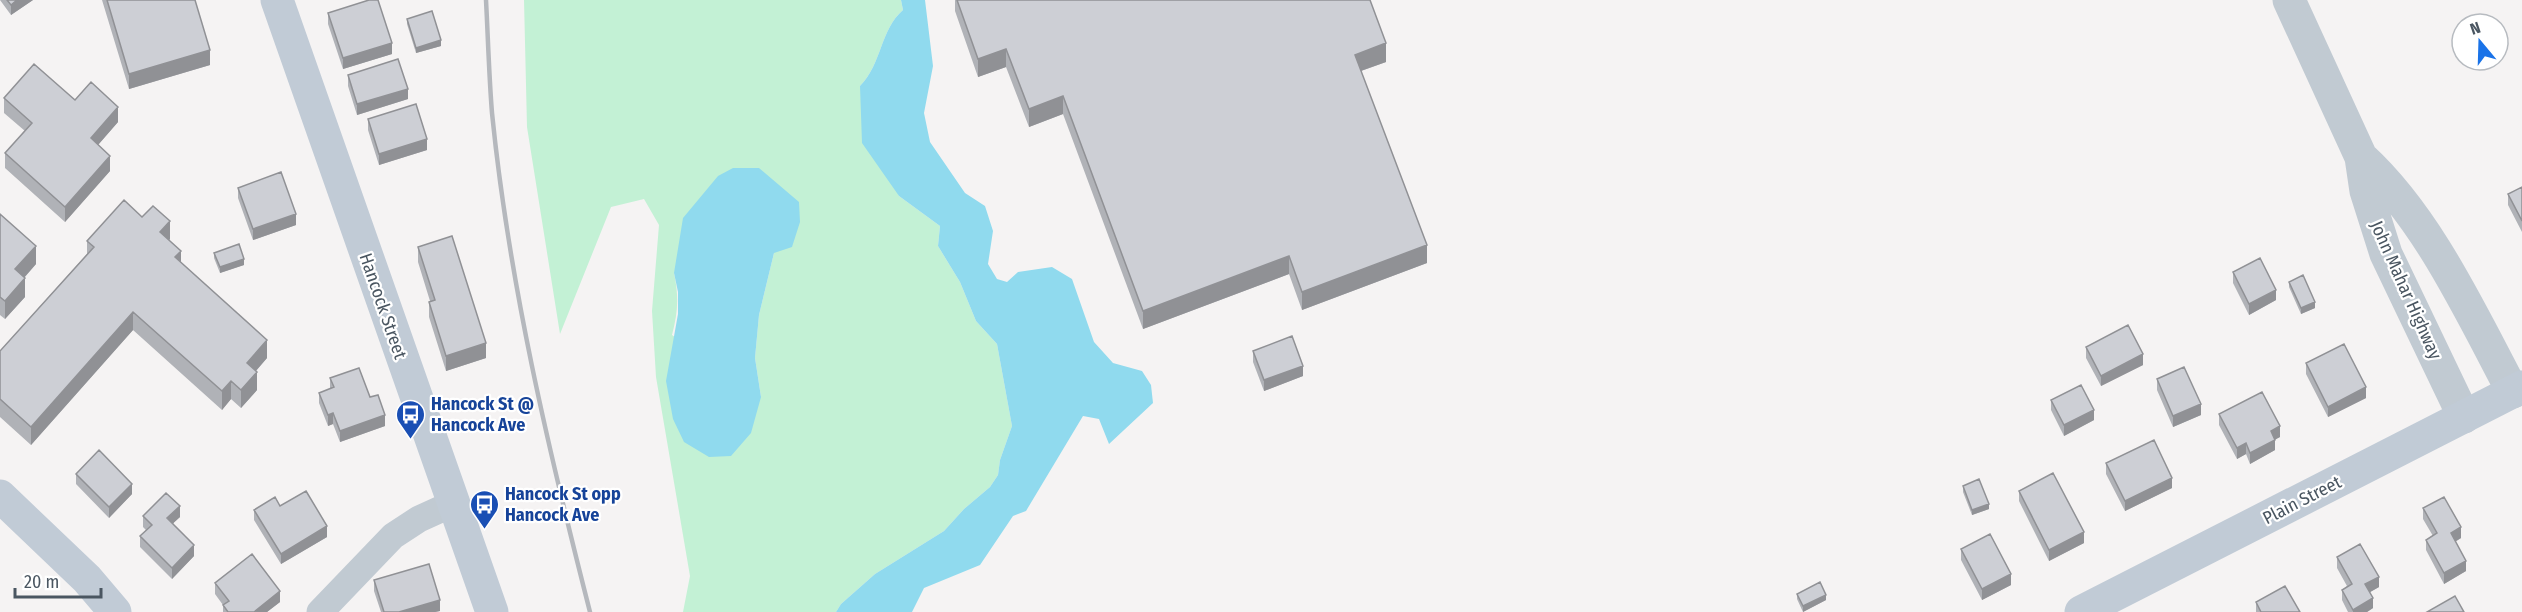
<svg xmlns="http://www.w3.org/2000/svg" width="2522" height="612" viewBox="0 0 2522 612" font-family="'Fira Sans Condensed',sans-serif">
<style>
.green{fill:#c3f1d5;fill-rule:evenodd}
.water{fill:#90daee}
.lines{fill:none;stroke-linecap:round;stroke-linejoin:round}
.minor{stroke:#c1cad2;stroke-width:27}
.tertiary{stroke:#c1cad2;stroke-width:33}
.secondary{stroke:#c1cbd6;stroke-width:33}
.rail{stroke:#b5b8bd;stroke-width:4.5}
.wall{fill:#b0b2b7}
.shaded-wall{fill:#909195}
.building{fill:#cdcfd5;stroke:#909195;stroke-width:1.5}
.labels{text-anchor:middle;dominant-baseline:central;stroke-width:4.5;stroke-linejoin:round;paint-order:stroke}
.street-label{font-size:18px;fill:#4a5661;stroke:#fff}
.transit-label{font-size:18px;font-weight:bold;fill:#164399;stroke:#fff;text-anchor:start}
</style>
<rect width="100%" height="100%" fill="#f5f3f3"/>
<path class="green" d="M524 0H901L903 10C880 30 882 64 860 86L899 196 940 226 938 246 960 282 976 321 997 344 1012 426 1000 460 998 475 990 487 964 509 944 531 875 574 841 604 836 612H683L690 576 656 377 652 311 659 225 644 199 611 207 560 334 527 127ZM774 253 759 315 755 358 761 397 672 335C678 313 679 296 674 273Z"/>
<path class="water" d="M901 0H925L933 66 924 113 930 142 965 193 985 206 993 231 988 264 997 279 1007 282 1018 272 1052 267 1072 279 1094 342 1113 363 1142 371 1151 385 1153 403 1109 444 1099 419 1083 416 1026 511 1013 516 980 565 924 588 912 612H836L841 604 875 574 944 531 964 509 990 487 998 475 1000 460 1012 426 997 344 976 321 960 282 938 246 940 226 899 196 862 143 860 86C882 64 880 30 903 10Z
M733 168H759L799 202 800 222 792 247 774 253 759 315 755 358 761 397 751 433 731 456 709 457 684 442 673 419 666 381 678 314V292L674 273 683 218 718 176Z"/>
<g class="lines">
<path class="minor" d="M320 612 393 536 419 519 452 504"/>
<path class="tertiary" d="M2289 0 2361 157 2366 191 2386 254 2464 417
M2361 157C2427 217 2471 313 2513 392"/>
<path class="secondary" d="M277 0 492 612
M0 496 87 579 115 612
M2081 612 2522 387"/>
<path class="rail" d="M486 0C488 38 489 76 492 113 509 282 548 448 590 612"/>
</g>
<path class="wall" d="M0 0H33L11 15Z
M102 0H195L210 65 129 89Z
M955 0H1370L1386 62 1361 71 1427 263 1302 310 1289 274 1143 329 1063 114 1029 127 1006 67 978 77 955 11Z
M328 13 392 54 343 69 328 24Z
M407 19 441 46 416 53 407 24Z
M348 75 408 99 357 115 348 86Z
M4 98 75 100 118 122 98 145 110 171 65 222 5 168V153L25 131 4 113Z
M368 119 427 150 379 165 368 130Z
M2522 187V232L2508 205V194Z
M238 188 296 225 253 240 238 198Z
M0 214 36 264 24 278 25 297 5 319 0 315Z
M142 217 170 239 169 240 181 263 267 358 256 371 257 390 241 408 231 399 222 410 133 330 31 445 0 417V351L87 254V241Z
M418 247 486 358 446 371 429 317V302L430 301 418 262Z
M214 253 244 265 220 273 214 258Z
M2233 272 2276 300 2249 315 2233 283Z
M2289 282 2315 308 2301 314 2289 287Z
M2086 347 2143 365 2101 386 2086 358Z
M1253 351 1303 376 1264 391 1253 362Z
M2306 363 2366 398 2328 417 2306 374Z
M330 378 370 397 385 426 340 442 333 424 328 426 319 403V393L330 389Z
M2157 379 2201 415 2173 427 2157 390Z
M2051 400 2094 420 2064 436 2051 410Z
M2219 414 2280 437 2275 439V450L2250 464 2246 454 2237 459 2219 425Z
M2106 463 2172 488 2125 511 2106 474Z
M76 474 132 494 109 518 76 484Z
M1963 486 1989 509 1972 515 1963 492Z
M2019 491 2084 543 2049 561 2019 501Z
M280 506 327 537 281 564 254 520V510Z
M2423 508 2461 538 2455 542 2466 571 2444 584 2426 550V540L2433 536 2423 519Z
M143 516 180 517 173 523 194 556 172 579 140 547V536L146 530 143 527Z
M1961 549 2011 585 1982 600 1961 560Z
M2337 557 2379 587 2370 592 2373 608 2367 612H2348L2342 600V590L2347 586 2337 568Z
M374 580 440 611 435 612H381L374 591Z
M215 583 280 602 267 612H223V605L215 594Z
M1797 594 1826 600 1803 612 1797 599Z
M2256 602 2300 612H2256Z"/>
<path class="shaded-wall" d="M17 0H33L11 15V5Z
M441 40V46L416 53V48Z
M392 43V54L343 69V58Z
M1386 43V62L1355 73V55Z
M1006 49V67L978 77V59Z
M210 50V65L129 89V74Z
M408 89V99L357 115V104Z
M1063 96V114L1029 127V109Z
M118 107V122L91 153V138Z
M427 139V150L379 165V154Z
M110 156V171L65 222V207Z
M296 214V225L253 240V229Z
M170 221V239L160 250V232Z
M1427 245V263L1302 310V292Z
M36 246V264L15 288V269Z
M181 251V269L175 257Z
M1289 256V274L1143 329V311Z
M244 259V265L220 273V267Z
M25 278V297L5 319V301Z
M2276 290V300L2249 315V304Z
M2315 302V308L2301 314V308Z
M133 312V330L31 445V427Z
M267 340V358L247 381V363Z
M486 343V358L446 371V356Z
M2143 354V365L2101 386V376Z
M1303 366V376L1264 391V380Z
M257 372V390L241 408V390Z
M231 381V399L222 410V391Z
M2366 387V398L2328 417V407Z
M2201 404V415L2173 427V416Z
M2094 410V420L2064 436V425Z
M333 413V424L328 426V415Z
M385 415V426L340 442V431Z
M2280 426V437L2271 442V431Z
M2275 440V450L2250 464V453Z
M2246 443V454L2237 459V448Z
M2172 478V488L2125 511V501Z
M132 484V494L109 518V507Z
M1989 504V509L1972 515V510Z
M180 506V517L167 529V518Z
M327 526V537L281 564V554Z
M2461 527V538L2451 544V533Z
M2084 532V543L2049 561V550Z
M194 545V556L172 579V568Z
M2466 561V571L2444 584V573Z
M2011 574V585L1982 600V589Z
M2379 577V587L2365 595V584Z
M280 591V602L267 612H254Z
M1826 595V600L1803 612V606Z
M2373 598V608L2367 612H2353V610Z
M440 600V611L435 612H399Z"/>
<path class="building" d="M7 0H17L11 5Z
M107 0H195L210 50 129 74Z
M369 0H378L392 43 343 58 328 13Z
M957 0H1370L1386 43 1355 55 1427 245 1302 292 1289 256 1143 311 1063 96 1029 109 1006 49 978 59Z
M432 11 441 40 416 48 407 19Z
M398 59 408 89 357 104 348 75Z
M34 64 75 100 91 82 118 107 91 138 110 156 65 207 5 153 32 123 4 98Z
M416 104 427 139 379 154 368 119Z
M281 172 296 214 253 229 238 188Z
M2522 187V221L2508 194Z
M124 200 142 217 153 206 170 221 160 232 181 251 175 257 267 340 247 363 257 372 241 390 231 381 222 391 133 312 31 427 0 399V351L94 247 87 241Z
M0 214 36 246 15 269 25 278 5 301 0 297Z
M452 236 486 343 446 356 429 302 435 300 418 247Z
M239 244 244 259 220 267 214 253Z
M2260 258 2276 290 2249 304 2233 272Z
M2303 275 2315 302 2301 308 2289 282Z
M2128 325 2143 354 2101 376 2086 347Z
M1292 336 1303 366 1264 380 1253 351Z
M2344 344 2366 387 2328 407 2306 363Z
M2184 367 2201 404 2173 416 2157 379Z
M359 368 370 397 378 395 385 415 340 431 333 413 328 415 319 393 334 387 330 378Z
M2081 385 2094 410 2064 425 2051 400Z
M2262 392 2280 426 2271 431 2275 440 2250 453 2246 443 2237 448 2219 414Z
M2154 440 2172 478 2125 501 2106 463Z
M99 450 132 484 109 507 76 474Z
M2053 473 2084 532 2049 550 2019 491Z
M1979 479 1989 504 1972 510 1963 486Z
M306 491 327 526 281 554 254 510 275 497 280 506Z
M166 493 180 506 167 518 194 545 172 568 140 536 152 525 143 516Z
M2444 497 2461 527 2451 533 2466 561 2444 573 2426 540 2437 533 2423 508Z
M1990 534 2011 574 1982 589 1961 549Z
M2360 544 2379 577 2365 584 2373 598 2353 610 2342 590 2352 584 2337 557Z
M252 554 280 591 254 612H228L223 605 229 601 215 583Z
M429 564 440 600 399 612H384L374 580Z
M1820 582 1826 595 1803 606 1797 594Z
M2285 586 2300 612H2261L2256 602Z
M2455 596 2464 612H2427Z"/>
<defs>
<symbol id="bus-pin" viewBox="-11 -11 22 30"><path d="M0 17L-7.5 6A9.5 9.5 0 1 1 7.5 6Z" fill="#1a4fb4" stroke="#fff"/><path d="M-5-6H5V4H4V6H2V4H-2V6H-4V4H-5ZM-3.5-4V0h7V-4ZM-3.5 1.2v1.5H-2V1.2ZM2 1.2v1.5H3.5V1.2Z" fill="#fff"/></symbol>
</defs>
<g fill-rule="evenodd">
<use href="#bus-pin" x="394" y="398" width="33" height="45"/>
<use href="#bus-pin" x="468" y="488" width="33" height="45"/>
</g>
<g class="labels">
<g class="street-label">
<text transform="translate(2406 290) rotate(66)">John Mahar Highway</text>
<text transform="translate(383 306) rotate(71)">Hancock Street</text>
<text transform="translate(2302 500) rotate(-27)">Plain Street</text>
</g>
<g class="transit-label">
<text x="431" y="404">Hancock St @<tspan x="431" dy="21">Hancock Ave</tspan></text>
<text x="505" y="494">Hancock St opp<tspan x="505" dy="21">Hancock Ave</tspan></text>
</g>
</g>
<g transform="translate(2480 42) rotate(341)"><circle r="28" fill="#ffffff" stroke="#b7bbc0" stroke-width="1.5"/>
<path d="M0-4.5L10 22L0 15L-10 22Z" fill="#1a73e8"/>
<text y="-9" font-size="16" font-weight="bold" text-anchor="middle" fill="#4a5661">N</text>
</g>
<path d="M15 588v9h86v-9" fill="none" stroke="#4a5661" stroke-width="3"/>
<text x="24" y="588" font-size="18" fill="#4a5661" stroke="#ffffff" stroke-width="4.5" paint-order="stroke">20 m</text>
</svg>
